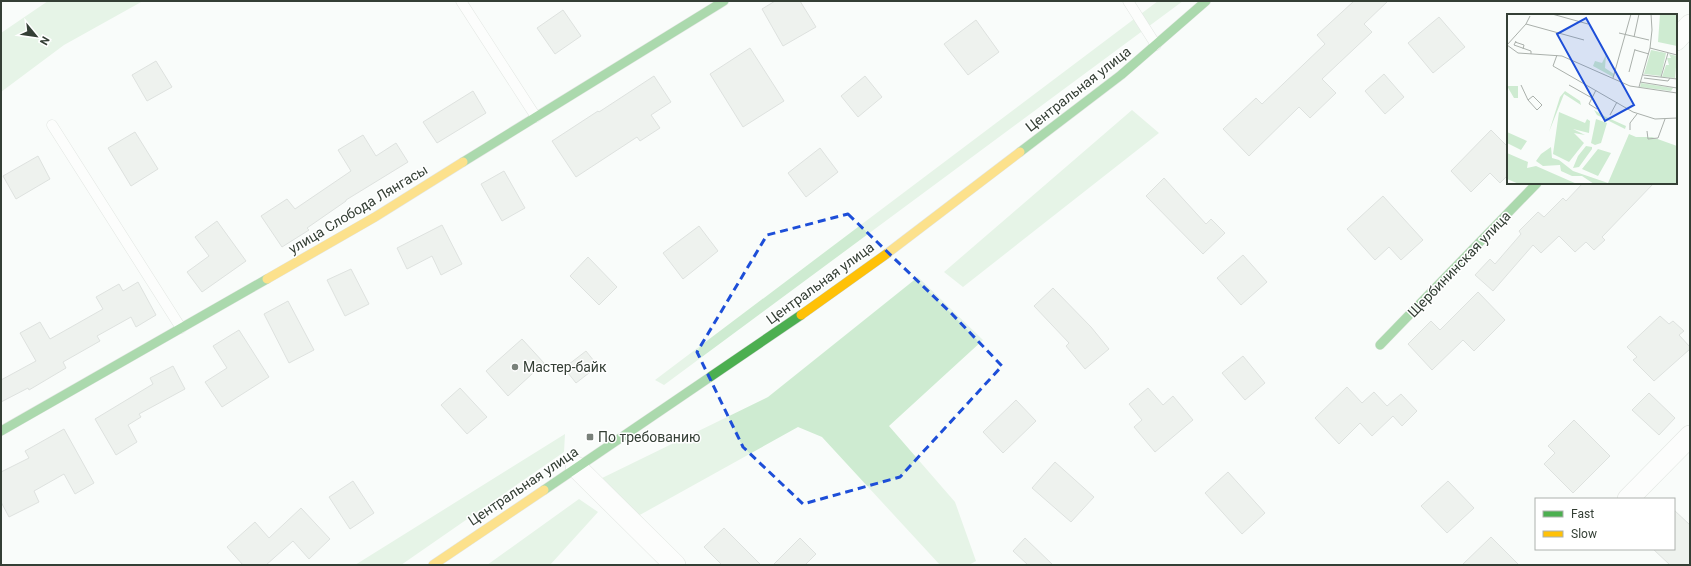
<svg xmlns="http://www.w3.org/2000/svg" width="1691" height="566" viewBox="0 0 1691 566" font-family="Roboto,sans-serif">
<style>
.green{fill:#ceebd1}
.building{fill:#dfe6e1;stroke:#bcc3be}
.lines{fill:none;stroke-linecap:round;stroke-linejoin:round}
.lane-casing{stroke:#c6cdc7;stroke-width:11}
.street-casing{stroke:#c6cdc7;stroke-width:22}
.fast-casing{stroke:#c6cdc7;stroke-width:10}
.slow-casing{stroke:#c6cdc7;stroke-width:10}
.lane{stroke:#fefffe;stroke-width:10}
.street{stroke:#fefffe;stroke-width:21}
.fast{stroke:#4caf50;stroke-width:9}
.slow{stroke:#ffc107;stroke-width:9}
.marked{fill:none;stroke:#1d4ed8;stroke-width:3;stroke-dasharray:8 5;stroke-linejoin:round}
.poi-dot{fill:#79817a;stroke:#fff;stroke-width:1.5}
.labels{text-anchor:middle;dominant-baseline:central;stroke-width:3;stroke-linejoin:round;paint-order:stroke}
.street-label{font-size:14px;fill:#343f35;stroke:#fff}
.poi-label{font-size:14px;fill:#343f35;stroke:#fff;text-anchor:start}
.inset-road{fill:none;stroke:#aab0ab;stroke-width:1}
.view{fill:#1d4ed8;fill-opacity:0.15;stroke:#1d4ed8;stroke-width:2}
.inset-edge{fill:none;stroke:#343f35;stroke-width:2}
</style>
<rect width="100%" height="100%" fill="#f9fcfa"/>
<path class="green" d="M48 1H143L64 45 1 92V33Z
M1158 1H1183L664 385 655 380Z
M1132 110 1159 133 963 287 944 272Z
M918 277 983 340 889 426 955 502 976 561 969 565H940L822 437 798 427 638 516 598 480 768 397Z
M565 434 564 452 401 565H355Z
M579 499 598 512 550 565H487Z"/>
<path class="building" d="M775 1H800L816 27 783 46 762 9Z
M1354 1H1388L1364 24 1372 32 1322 79 1336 93 1310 118 1299 107 1249 156 1223 129 1256 98 1262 104 1325 44 1317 35Z
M563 10 581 36 555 54 537 28Z
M1439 17 1465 47 1433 73 1408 43Z
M976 20 999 52 968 75 944 44Z
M750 48 784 101 743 127 710 74Z
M156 61 172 87 147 101 132 75Z
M1384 74 1404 97 1385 114 1365 91Z
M654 76 671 102 651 115 660 128 640 141 637 137 576 177 552 141 598 111 599 112Z
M865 76 882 97 858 117 841 96Z
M473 91 486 113 437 143 423 122Z
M1491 130 1508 147V175L1500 183 1490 173 1471 192 1451 171Z
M135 132 158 169 131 186 108 148Z
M363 135 376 156 396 143 408 162 346 200V201L307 228 309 230 282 247 261 216 287 199 295 209 351 171 338 150Z
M820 148 838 172 806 197 788 173Z
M38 156 50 179 16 199 3 176Z
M504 171 525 208 502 221 481 184Z
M1164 178 1206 224 1211 219 1225 233 1203 254 1146 196Z
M1583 183H1654L1602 237 1605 240 1594 250 1586 242 1575 252 1559 236 1541 253 1533 245 1493 291 1475 275 1490 259 1495 264 1521 234 1519 231 1538 212 1544 217 1563 198 1566 201Z
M1383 196 1423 240 1401 260 1389 247 1375 260 1347 229Z
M217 221 246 261 202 292 187 272 209 256 195 237Z
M442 225 462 264 441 275 432 256 407 269 397 248Z
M699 226 718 251 683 279 663 253Z
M1243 255 1267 282 1241 305 1217 278Z
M588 257 617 287 599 305 570 276Z
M351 269 369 304 345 316 327 280Z
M138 282 156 315 136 327 131 317 97 336 100 341 63 362 66 368 29 390 28 388 1 402V380L36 361 20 333 40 322 50 339 103 309 96 297 119 284 123 291Z
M1053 288 1091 327 1109 349 1085 369 1066 346 1069 343 1034 306Z
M1478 292 1505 320 1474 351 1463 340 1432 370 1408 344 1431 321 1440 330Z
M288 301 314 350 289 363 264 314Z
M1660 316 1669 324 1673 321 1684 331 1679 335 1690 347V349L1654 381 1633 360 1637 357 1627 347Z
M239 330 269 377 222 407 205 382 227 368 213 346Z
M522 339 544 363 508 396 486 371Z
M586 351 598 366 576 383 564 368Z
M1243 356 1265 383 1245 400 1222 373Z
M173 366 185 389 139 414 141 417 128 425 137 442 116 455 95 419 153 384 150 378Z
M1347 387 1362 403 1374 392 1387 406 1401 394 1417 411 1402 426 1393 416 1372 436 1360 423 1339 444 1315 418Z
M460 388 487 417 467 434 441 405Z
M1148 388 1163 405 1173 396 1193 420 1155 452 1134 427 1142 420 1129 404Z
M1649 393 1675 418 1659 435 1632 410Z
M1016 400 1036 421 1003 453 983 432Z
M1574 420 1610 456 1573 493 1544 464 1555 453 1548 446Z
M64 429 94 483 75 494 64 474 34 491 39 502 9 517 1 502V472L29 458 25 451Z
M1055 462 1094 497 1071 522 1032 488Z
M1228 472 1265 513 1242 534 1205 493Z
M353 481 374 513 350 529 329 497Z
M1448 481 1474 508 1447 533 1421 506Z
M301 508 330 539 309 559 293 541 266 565H243L227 547 255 522 269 538Z
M1674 510 1690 525V565H1670L1653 549H1674Z
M724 528 761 565H722L704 547Z
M1491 537 1519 565H1462Z
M800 538 816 554 805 565H773Z
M1025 538 1053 565H1028L1013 551Z"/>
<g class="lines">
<defs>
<path id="lane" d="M461 1 536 117
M1128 1 1156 45
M52 125 181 328"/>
<path id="street" d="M1676 40 1690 25
M576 467 675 565
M1628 499 1690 436"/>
<path id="fast" d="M1020 152 1121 75 1206 1
M463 162 724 1
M1380 345 1537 183
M1 431 267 279
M544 490 801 315"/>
<path id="slow" d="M267 279 375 217 463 162
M801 315 885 255 1020 152
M433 565 544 490"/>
</defs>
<use href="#lane" class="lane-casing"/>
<use href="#street" class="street-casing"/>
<use href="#fast" class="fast-casing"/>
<use href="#slow" class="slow-casing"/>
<use href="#lane" class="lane"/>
<use href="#street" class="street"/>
<use href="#fast" class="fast"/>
<use href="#slow" class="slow"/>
</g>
<path d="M0 0H1691V566H0ZM848 214 952 314 1002 366 900 477 803 504 743 447 697 352 767 235Z" fill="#f9fcfa" fill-opacity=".55" fill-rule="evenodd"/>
<path class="marked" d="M848 214 952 314 1002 366 900 477 803 504 743 447 697 352 767 235Z"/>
<g class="poi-dot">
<circle cx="515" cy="367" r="4"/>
<rect x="586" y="433" width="8" height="8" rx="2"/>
</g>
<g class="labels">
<g class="street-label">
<text transform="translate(1078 89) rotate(-38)">Центральная улица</text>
<text transform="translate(358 209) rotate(-31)">улица Слобода Лянгасы</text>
<text transform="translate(1459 264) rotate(-46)">Щербининская улица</text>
<text transform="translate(820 283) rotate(-36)">Центральная улица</text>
<text transform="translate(523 486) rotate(-34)">Центральная улица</text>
</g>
<g class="poi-label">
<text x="523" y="367">Мастер-байк</text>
<text x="598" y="437">По требованию</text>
</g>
</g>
<g transform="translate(1507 14)">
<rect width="170" height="170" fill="#f9fcfa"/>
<path d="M153 0H170V32L151 28ZM144 36 159 39 154 62 137 60ZM162 40 170 42 168 64 155 63 159 51H162L160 44H164ZM99 41 98 54 107 60 106 63 86 52 88 47 95 49ZM134 69 166 74 164 77 133 73ZM0 72H11V84H7ZM58 77 73 87 74 91 57 80 42 118 53 83ZM87 96 99 103 119 112 118 115 90 101ZM52 98 78 109 80 105 83 107 82 119 66 115 78 121 67 119 77 129 62 148 46 140ZM89 105 100 109 94 129 88 131 84 129ZM0 118 20 127 14 136 0 129ZM122 120 129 123H145L170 132V170H87L75 162H65L54 157 53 151 36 152 29 147 34 140 44 133 45 144 52 146 66 157 101 169ZM79 132 85 133V135L72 153 66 154 71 142ZM91 135 104 139 91 162 75 155ZM0 139 21 148 20 154 29 152 70 170H12L0 165Z" fill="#ceebd1"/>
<path class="inset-road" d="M45 0 81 10M19 10 77 26M112 19 142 26M127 23 132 0M9 27 7 31 24 37V40M8 28 17 31 16 35M0 31 11 39 55 42 123 72 170 79M0 31 19 10 23 2M143 34 170 41M128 36 142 40M50 41 46 52 126 98 148 105 170 104M122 58 128 35M136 61 170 65M154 63 161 39M106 64 124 0M137 64 161 67 163 64M133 68 170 74M14 71 21 86 26 82 35 91 30 96 21 86M62 71 85 84M132 73 143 34 145 16 144 0H141M89 76 82 90 90 95M103 101 110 88M123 116V109L130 100M140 117 141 125 151 124 158 105"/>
<path class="view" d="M79 4 127 91 98 107 50 20Z"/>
<rect width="170" height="170" class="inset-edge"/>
</g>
<rect width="1691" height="566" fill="none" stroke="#343f35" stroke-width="4"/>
<rect x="1535" y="498" width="140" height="52" fill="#ffffff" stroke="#aeb2ae"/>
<rect x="1543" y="511" width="20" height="6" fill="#4caf50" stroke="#aeb2ae"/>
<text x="1571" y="518" font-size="12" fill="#343f35">Fast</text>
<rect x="1543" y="531" width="20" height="6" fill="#ffc107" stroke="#aeb2ae"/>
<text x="1571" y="538" font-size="12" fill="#343f35">Slow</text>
<g transform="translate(36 36) rotate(119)" stroke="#ffffff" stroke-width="3" paint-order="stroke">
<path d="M0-3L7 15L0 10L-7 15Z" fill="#343f35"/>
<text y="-6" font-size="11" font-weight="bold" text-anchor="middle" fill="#343f35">N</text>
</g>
</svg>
